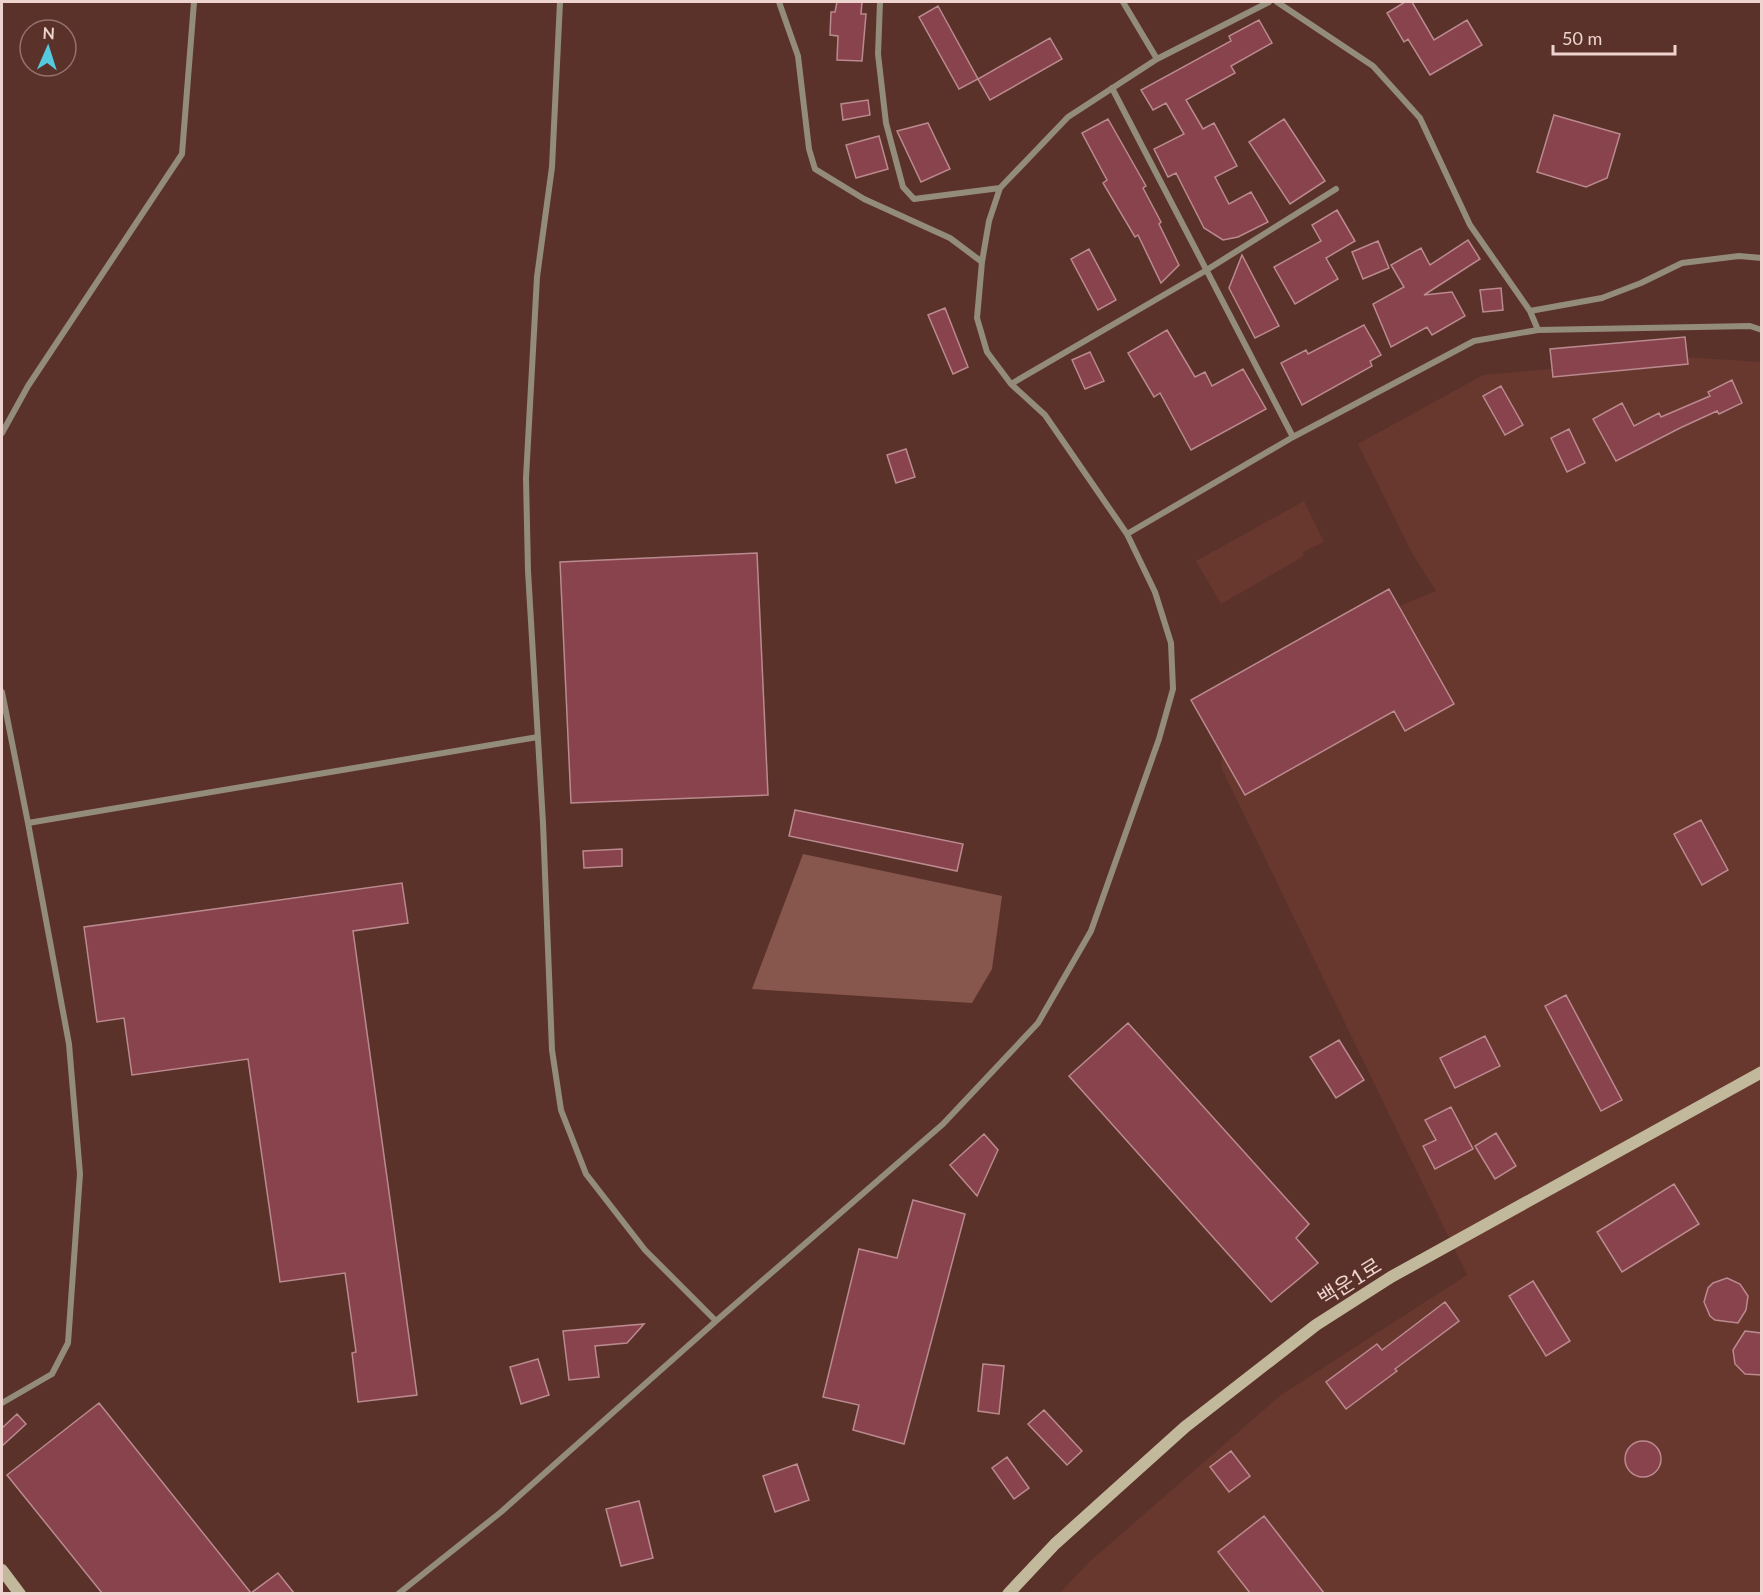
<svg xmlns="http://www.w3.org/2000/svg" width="1763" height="1595" viewBox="0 0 1763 1595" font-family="Lato,'Noto Sans KR',sans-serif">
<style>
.built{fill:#68382f}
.green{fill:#87564c}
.building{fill:#88434d;stroke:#bb8a8f;stroke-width:1.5}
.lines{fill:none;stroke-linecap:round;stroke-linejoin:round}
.street{stroke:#938c7a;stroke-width:6}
.secondary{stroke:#c2b89b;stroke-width:12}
.labels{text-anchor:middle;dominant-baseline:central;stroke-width:4.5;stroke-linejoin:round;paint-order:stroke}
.street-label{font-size:21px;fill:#eed3ce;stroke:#5a322a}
</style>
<rect width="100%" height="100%" fill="#5a322a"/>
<path class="built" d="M1684 357 1761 362V1593L1059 1594 1088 1563 1281 1395 1467 1275 1221 767 1229 677 1436 591 1412 553 1358 444 1483 375Z
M1304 501 1324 542 1303 552 1304 556 1221 604 1196 561Z"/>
<path class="green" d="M803 854 1002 896 992 969 972 1003 752 989Z"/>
<path class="building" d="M837 2H862L861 14H866L862 61 837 60 838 36 830 35 831 12H835Z
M1405 2H1412L1434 40 1467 20 1482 45 1430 75 1408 39 1404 42 1387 13Z
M938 6 978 79 959 89 919 17Z
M1259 20 1272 43 1231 66 1235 73 1186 100 1203 129 1214 123 1237 166 1215 177 1229 204 1251 192 1268 222 1238 237 1223 240 1204 228 1176 173 1168 177 1154 149 1184 134 1166 103 1153 110 1141 90 1231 41 1229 36Z
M1050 38 1062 59 990 100 978 79Z
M868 100 870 115 843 120 841 104Z
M1554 115 1620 134 1607 178 1586 187 1537 172Z
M1108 119 1146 186 1143 188 1161 222 1159 224 1179 265 1161 283 1138 235 1135 237 1103 183 1107 180 1082 133Z
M1284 119 1325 181 1290 204 1249 142Z
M928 123 950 169 921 182 897 131Z
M879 136 888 169 856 178 846 145Z
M1337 210 1355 241 1326 258 1338 279 1295 304 1274 267 1321 241 1312 225Z
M1468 240 1480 259 1424 295 1452 292 1465 316 1432 335 1427 327 1391 347 1373 304 1404 287 1391 265 1421 248 1430 265Z
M1378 241 1389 268 1363 279 1352 252Z
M1089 249 1116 300 1098 310 1071 259Z
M1242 255 1279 326 1255 338 1229 288Z
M1501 288 1503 310 1483 312 1480 290Z
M945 308 968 367 953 374 928 315Z
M1364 325 1381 355 1370 361 1372 366 1302 405 1281 363 1306 350 1308 354Z
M1167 330 1195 377 1205 372 1212 386 1243 369 1266 409 1191 450 1160 393 1154 397 1128 353Z
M1685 337 1688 364 1553 377 1550 349Z
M1090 352 1104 381 1085 389 1072 360Z
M1732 380 1742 403 1719 414 1717 411 1680 428 1616 461 1593 419 1622 403 1634 426 1659 413 1661 417 1710 396 1708 392Z
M1501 386 1523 425 1505 435 1483 396Z
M1569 429 1585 463 1567 472 1551 438Z
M906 449 915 477 896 483 887 455Z
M757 553 768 795 571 803 560 562Z
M1389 589 1454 704 1405 731 1394 711 1245 795 1191 700Z
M795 810 963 844 957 871 789 836Z
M1701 820 1728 870 1702 885 1674 834Z
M622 849V866L584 868 583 851Z
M402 883 408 923 353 931 417 1395 358 1402 352 1353 356 1352 345 1273 280 1282 248 1059 132 1075 124 1018 97 1022 84 927Z
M1566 995 1622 1100 1601 1111 1545 1006Z
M1128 1023 1309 1224 1296 1238 1318 1263 1271 1302 1069 1076Z
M1485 1036 1500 1066 1455 1088 1440 1058Z
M1339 1040 1364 1080 1336 1098 1310 1057Z
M1451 1107 1473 1149 1435 1169 1423 1146 1436 1140 1425 1120Z
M1496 1133 1516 1166 1495 1179 1475 1146Z
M984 1134 998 1150 977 1196 950 1165Z
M1674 1184 1699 1224 1622 1272 1597 1232Z
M913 1200 965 1214 904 1444 853 1430 859 1405 823 1397 859 1249 897 1258Z
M1727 1278 1740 1284 1748 1296 1746 1310 1738 1323 1715 1320 1710 1316 1704 1302 1708 1288 1713 1283Z
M1533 1281 1570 1341 1546 1356 1509 1296Z
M1445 1302 1459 1321 1395 1369 1397 1371 1346 1409 1326 1382 1377 1344 1382 1350Z
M644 1324 627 1343 595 1346 599 1377 569 1380 563 1331Z
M1745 1331 1761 1333V1375L1745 1374 1735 1364 1733 1350Z
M538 1359 549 1395 521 1404 510 1367Z
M983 1364 1004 1366 999 1414 978 1411Z
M99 1403 251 1593 278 1573 294 1593H102L7 1475Z
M1044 1410 1082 1451 1067 1465 1028 1424Z
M17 1414 26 1424 2 1446V1428Z
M1625 1459a18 18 0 1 1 36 0a18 18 0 1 1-36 0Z
M1231 1451 1250 1476 1229 1492 1210 1467Z
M1007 1457 1029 1488 1014 1499 992 1468Z
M797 1464 809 1500 775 1512 763 1476Z
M639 1501 653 1558 621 1566 606 1509Z
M1264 1516 1324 1593H1250L1218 1552Z"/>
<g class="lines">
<path class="street" d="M560 2 552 167 537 277 526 478 528 571 543 823 552 1050 561 1110 586 1174 645 1250 716 1321
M779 2 798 56 809 149 815 169 864 199 950 238 982 262
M880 2 878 54 886 123 903 187 914 199 1000 188
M1123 2 1157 59
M1277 2 1373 66 1420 118 1470 225 1530 311 1538 330
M1112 88 1293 437
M1530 311 1602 298 1641 283 1682 263 1739 256 1762 258
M1011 384 1205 271 1336 189
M2 433 28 386 182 154 194 2
M1127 534 1045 415 1011 384 987 352 977 318 982 262 989 221 1000 188 1068 117 1157 59 1269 2
M2 692 28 823
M2 1403 52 1374 68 1343 80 1174 69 1044 28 823 538 737
M398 1594 501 1512 716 1321 943 1124 1038 1023 1091 931 1159 739 1173 689 1171 643 1155 592 1127 534 1293 437 1474 341 1538 330 1750 326 1762 330"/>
<path class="secondary" d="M2 1570 20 1594
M1008 1594 1055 1544 1185 1427 1316 1325 1391 1277 1762 1072"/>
</g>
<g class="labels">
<g class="street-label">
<text transform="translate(1349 1281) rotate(-32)">백운1로</text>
</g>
</g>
<rect width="1763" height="1595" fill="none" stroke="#eed3ce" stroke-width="6"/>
<g transform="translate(48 48) rotate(3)"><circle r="28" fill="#5a322a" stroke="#95726c" stroke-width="1.5"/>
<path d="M0-4.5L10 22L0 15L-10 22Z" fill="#55cadf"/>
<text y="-9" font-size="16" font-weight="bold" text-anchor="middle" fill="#eed3ce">N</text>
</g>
<path d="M1553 45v9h122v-9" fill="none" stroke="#eed3ce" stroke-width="3"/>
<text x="1562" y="45" font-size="18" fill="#eed3ce" stroke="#5a322a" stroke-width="4.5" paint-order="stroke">50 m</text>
</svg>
